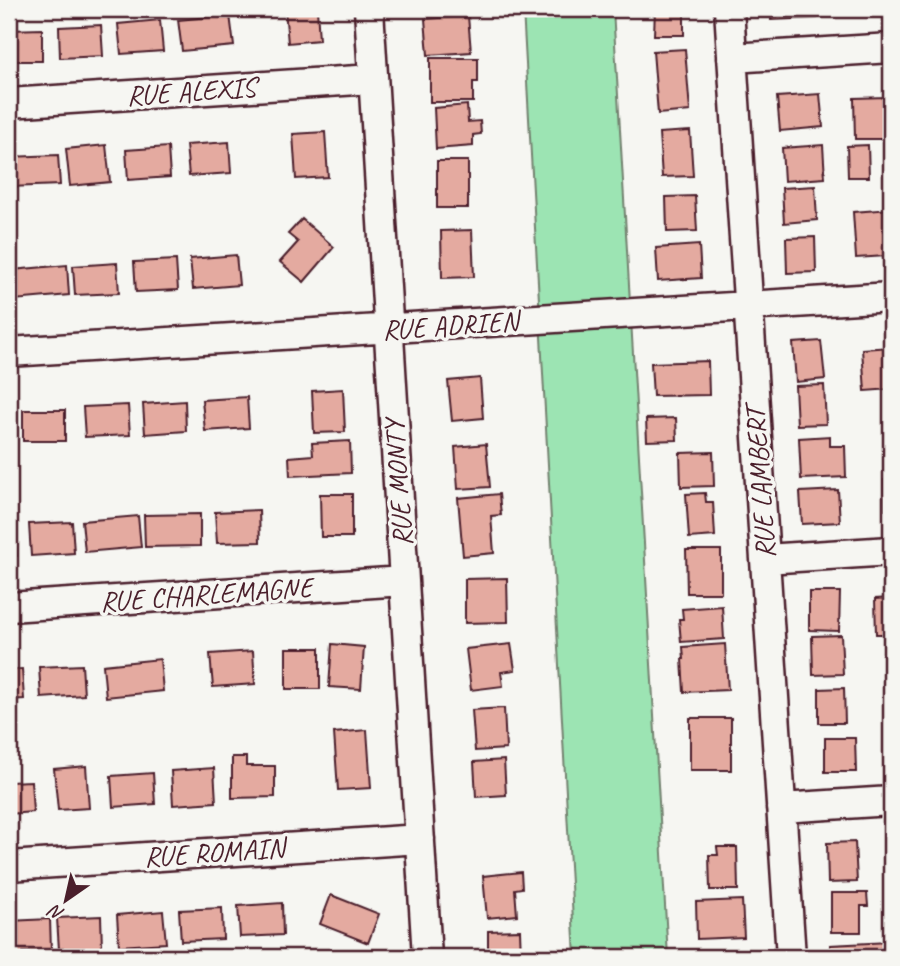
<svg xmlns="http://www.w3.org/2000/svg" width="900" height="966" viewBox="0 0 900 966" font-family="Caveat,sans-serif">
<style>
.green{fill:#9ce4b3;stroke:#73826f;stroke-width:2}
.building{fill:#e4aaa0;stroke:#4a1f2b;stroke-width:2}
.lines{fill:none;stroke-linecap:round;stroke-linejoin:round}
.minor-casing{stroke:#4a1f2b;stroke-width:33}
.minor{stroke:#f6f6f2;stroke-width:28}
.labels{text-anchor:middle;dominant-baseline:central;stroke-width:7;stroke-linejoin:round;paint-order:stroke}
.street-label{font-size:28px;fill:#4a1f2b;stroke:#f6f6f2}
</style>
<rect width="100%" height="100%" fill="#f6f6f2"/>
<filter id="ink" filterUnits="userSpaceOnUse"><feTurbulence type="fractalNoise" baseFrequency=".0143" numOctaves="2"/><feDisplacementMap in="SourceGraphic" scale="14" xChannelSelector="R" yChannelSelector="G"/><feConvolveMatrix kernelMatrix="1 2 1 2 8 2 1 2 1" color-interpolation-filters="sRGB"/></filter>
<g filter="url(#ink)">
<path class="green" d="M523 9H613L668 957H575Z"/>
<path class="building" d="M285 9H317L319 40 288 43Z
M655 9H684V35H654Z
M771 9H817V18L771 20Z
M839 9H883V11L839 13Z
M230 15 234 46 182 51 178 20Z
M468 16 471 52 428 55 425 19Z
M160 20 163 51 121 54 118 24Z
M101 25 103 56 60 58 59 27Z
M42 29V61H9V30Z
M685 49 690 111 658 114 653 51Z
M430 58H478V82H473V102H430Z
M820 94 823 127 780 131 777 97Z
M886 97 887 139H855L854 98Z
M467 105 468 122 480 121 481 134 473 135V146L436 149 434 108Z
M690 131 693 176 662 177 659 133Z
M325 132 328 177 296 179 293 134Z
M229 142 231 173 189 176 186 145Z
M106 145 110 182 70 186 66 149Z
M823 145 825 178 784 181 782 148Z
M868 145 869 177H848L847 146Z
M168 147 170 177 128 180 126 150Z
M58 155 60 185 9 187V157Z
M437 161H468V208H437Z
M815 186 817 220 784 223 782 188Z
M695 196 697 231 667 232 666 197Z
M891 209V229L884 230 886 256 856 258 853 212Z
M302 219 334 247 304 282 280 262 298 242 288 234Z
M472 230 474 277 442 278 441 231Z
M815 237 816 272 787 273 786 238Z
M699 245 701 278 658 281 656 248Z
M236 255 239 285 193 289 190 259Z
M176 260 178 290 136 292 134 262Z
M117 263 119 293 75 295 73 266Z
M67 265 69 295 14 300 12 270Z
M821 341 825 379 796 382 793 343Z
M891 347V389L865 391 862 349Z
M708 361 709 395 653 396 651 363Z
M480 378 483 418 452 421 448 381Z
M824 385 826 424 797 425 795 386Z
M343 389 345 432 314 433 312 391Z
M247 397 249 428 205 431 202 400Z
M185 401 186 431 145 434 143 404Z
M128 405 130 435 85 437 83 407Z
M23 410H65V441H23Z
M676 418 677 440 647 441 646 419Z
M830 436V446H845L846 477 801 479 799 438Z
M350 441 351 473 290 476 289 457 313 455 312 443Z
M486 444 490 487 458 489 455 447Z
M713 452 714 486 681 487 680 453Z
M884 480H891V510H885Z
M838 490 840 522 802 524 800 492Z
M705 493 706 502H713L715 536 689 538 686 494Z
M320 494H352V537H321Z
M499 494 501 515 491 516 494 553 463 556 458 498Z
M259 510 260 542 217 543 215 512Z
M200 514V546L145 547 144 515Z
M138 516 141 547 85 552 82 521Z
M72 522 74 553 31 556 29 524Z
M9 525H15L17 556H9Z
M686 550H721V593H687Z
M507 578 508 622 465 623V579Z
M809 592H840L839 631 809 630Z
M891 598V634H876L875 599Z
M722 606 724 639 681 642 679 619H683L682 609Z
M841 635 843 674 813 675 812 636Z
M332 644 364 647 361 689 329 687Z
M511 644 515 670 501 672 503 686 471 690 466 649Z
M725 644 728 690 684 692 682 659H684L683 647Z
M286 648H320V689H286Z
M253 651 255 684 213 687 210 654Z
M160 659 163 691 106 697 103 665Z
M82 665 84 695 41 698 39 667Z
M22 669 24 699 9 700V670Z
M844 688 845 723H819V689Z
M504 708 506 749 475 751 472 710Z
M690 718H731V770H690Z
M367 730 371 788 338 790 334 733Z
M825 738H855L856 772H825Z
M232 757H246V766H275V797L232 798Z
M504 760 506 795 476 797 474 762Z
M86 766 89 808 58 810 54 769Z
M214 768 216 802 173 805 171 771Z
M153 773 155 804 113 807 111 776Z
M31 781 33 812 9 814V782Z
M855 842 857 882 828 883 827 843Z
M717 847H737L738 890H710L709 855H718Z
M521 872 522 888 515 889 517 915 487 918 483 876Z
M831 893H867L868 906H861V932H831Z
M331 895 379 914 368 943 320 924Z
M742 900 744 937 697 939 696 902Z
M282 903 283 935 240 937 238 906Z
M222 908 223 939 181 941 179 910Z
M163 911 166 943 119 946 117 915Z
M101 916 102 948 59 950 57 918Z
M50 919 51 951 23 952V957H9V921Z
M520 930 521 957H488V931Z
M889 942V957H831L830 945Z
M380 950 381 957H349L348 953Z
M746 952V957H697V955Z"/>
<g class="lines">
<defs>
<path id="minor" d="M369 9 427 957
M729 9 791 957
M732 58 891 48
M9 103 373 79
M9 352 891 297
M765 559 891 551
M9 607 404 581
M781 808 891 801
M9 866 420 839"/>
</defs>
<use href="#minor" class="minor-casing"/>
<use href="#minor" class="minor"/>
</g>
</g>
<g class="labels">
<g class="street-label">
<text transform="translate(191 91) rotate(-4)">RUE ALEXIS</text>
<text transform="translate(450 325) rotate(-4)">RUE ADRIEN</text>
<text transform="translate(398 483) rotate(-94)">RUE MONTY</text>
<text transform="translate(760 483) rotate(-94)">RUE LAMBERT</text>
<text transform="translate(206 594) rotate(-4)">RUE CHARLEMAGNE</text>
<text transform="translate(214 852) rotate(-4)">RUE ROMAIN</text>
</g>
</g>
<rect width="900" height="966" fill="none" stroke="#f6f6f2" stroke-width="35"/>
<rect x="18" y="18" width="865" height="931" fill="none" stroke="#4a1f2b" stroke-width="2.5" filter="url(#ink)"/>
<g transform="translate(66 900) rotate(214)" stroke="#f6f6f2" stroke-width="5" paint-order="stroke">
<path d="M0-5L12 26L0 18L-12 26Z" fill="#4a1f2b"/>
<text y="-10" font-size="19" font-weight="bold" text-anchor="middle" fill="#4a1f2b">N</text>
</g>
</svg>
